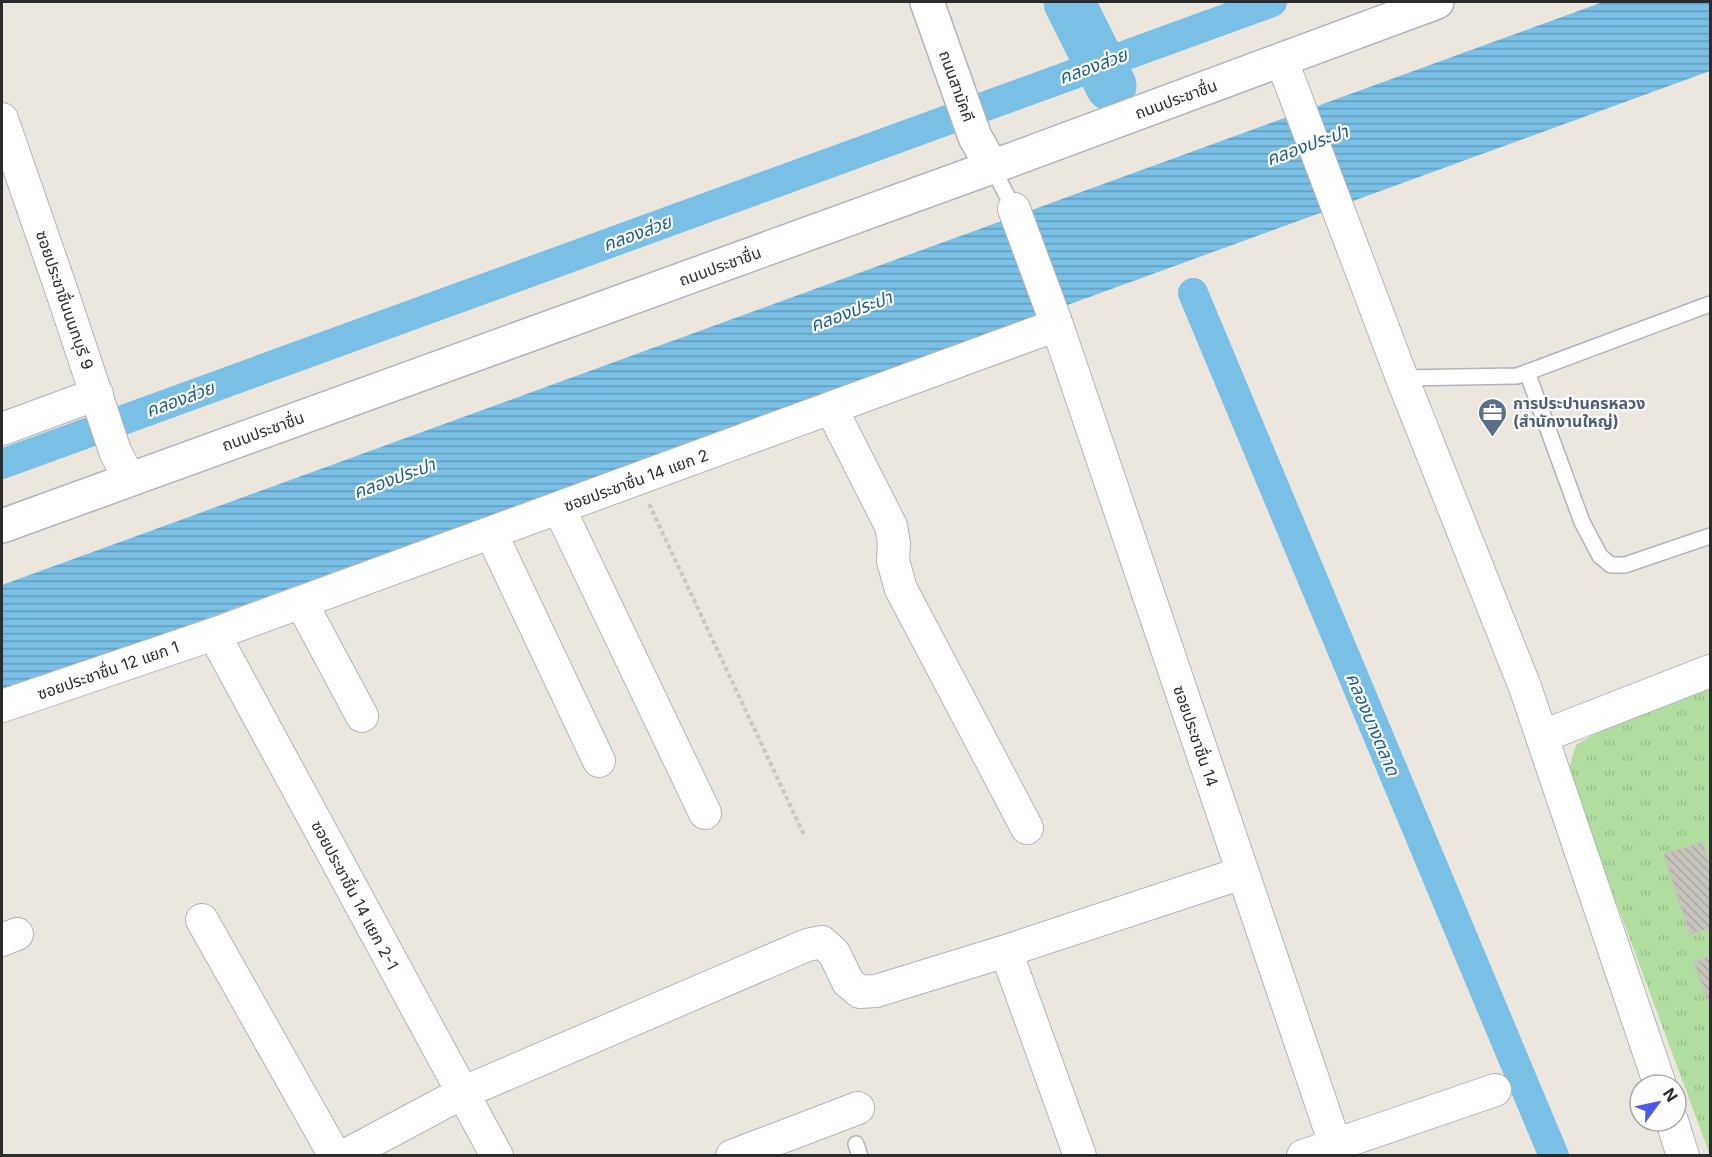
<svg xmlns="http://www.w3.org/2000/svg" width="1712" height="1157" viewBox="0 0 1712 1157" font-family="Inter,'Noto Sans Thai',sans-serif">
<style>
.grass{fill:url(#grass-tufts)}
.water{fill:url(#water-rules)}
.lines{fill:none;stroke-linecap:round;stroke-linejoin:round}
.canal{stroke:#79bfe6;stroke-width:30}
.river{stroke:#79bfe6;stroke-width:51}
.building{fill:url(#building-back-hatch);stroke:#c7c3b8;stroke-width:1.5}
.service-casing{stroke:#b2b3bd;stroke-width:18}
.minor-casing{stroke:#b2b3bd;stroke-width:34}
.secondary-casing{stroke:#b2b3bd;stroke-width:36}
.path{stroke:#c8c8c8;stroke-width:4;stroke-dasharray:4.5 3;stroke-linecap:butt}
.service{stroke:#fff;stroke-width:15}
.minor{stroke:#fff;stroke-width:32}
.secondary{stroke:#fff;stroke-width:33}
.labels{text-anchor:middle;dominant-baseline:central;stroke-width:4.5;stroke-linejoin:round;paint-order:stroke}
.street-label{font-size:16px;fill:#2b2b2b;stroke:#fff}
.service-label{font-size:16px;font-weight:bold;fill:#4e5e75;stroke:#fff;text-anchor:start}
.water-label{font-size:18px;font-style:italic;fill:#185d93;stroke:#fff}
</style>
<defs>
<pattern id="grass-tufts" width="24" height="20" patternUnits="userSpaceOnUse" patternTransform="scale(1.5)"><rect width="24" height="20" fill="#afde9f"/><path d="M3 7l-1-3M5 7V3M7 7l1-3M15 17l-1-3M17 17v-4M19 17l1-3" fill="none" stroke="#97bf89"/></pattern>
<pattern id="water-rules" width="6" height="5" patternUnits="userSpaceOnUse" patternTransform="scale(1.5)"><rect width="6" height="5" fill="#79bfe6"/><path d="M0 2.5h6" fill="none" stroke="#639bbb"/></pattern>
<pattern id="building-back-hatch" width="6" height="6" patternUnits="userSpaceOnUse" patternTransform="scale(1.5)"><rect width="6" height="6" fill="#c7c4be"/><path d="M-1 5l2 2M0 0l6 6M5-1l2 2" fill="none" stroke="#aba9a3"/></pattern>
</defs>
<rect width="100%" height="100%" fill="#ece7de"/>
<path class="grass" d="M1710 687V956L1694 962 1710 1008V1155L1568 772 1576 745 1611 724Z"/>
<path class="water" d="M1603 2H1710V71L2 693V585Z"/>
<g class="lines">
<path class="canal" d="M1193 293 1554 1156
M2 464 1272 2"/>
<path class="river" d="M1069 2 1111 86"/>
</g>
<path class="building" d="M1703 842 1710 865V928L1690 935 1664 854Z
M1710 956V1008L1694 962Z"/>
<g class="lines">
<defs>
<path id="service" d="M992 167 1014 209
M1527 372 1582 522 1600 556 1611 565H1625L1710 536
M1402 378 1517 376 1710 304
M856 1144 860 1156"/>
<path id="minor" d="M1282 61 1402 378 1525 687 1660 1085
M2 119 61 289 115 451 129 479
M1014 209 1057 325 1339 1156
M831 408 891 526 894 543 893 561 901 589 1027 828
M2 429 97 394
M559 508 705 813
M491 533 599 761
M301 602 362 716
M214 634 497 1156
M2 706 214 634 1057 325
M1543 736 1710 671
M202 920 335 1156
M2 940 17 934
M1006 951 1080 1156
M1672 1121 1683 1156
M344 1156 462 1093 807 945 822 942 834 953 848 982 860 992 876 991 1006 951 1242 873
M732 1156 858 1108
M1303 1156 1495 1090"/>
<path id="secondary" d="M927 2 975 137 992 167
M2 526 992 167 1437 2"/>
</defs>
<use href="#service" class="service-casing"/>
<use href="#minor" class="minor-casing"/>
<use href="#secondary" class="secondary-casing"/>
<path class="path" d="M649 504 805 837"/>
<use href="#service" class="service"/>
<use href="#minor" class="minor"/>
<use href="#secondary" class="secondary"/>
</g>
<defs>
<symbol id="office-pin" viewBox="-11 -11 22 30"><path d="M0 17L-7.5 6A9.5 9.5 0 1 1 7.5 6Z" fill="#5c6f8a" stroke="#fff"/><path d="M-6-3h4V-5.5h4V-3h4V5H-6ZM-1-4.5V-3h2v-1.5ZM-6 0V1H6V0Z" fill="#fff"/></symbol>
</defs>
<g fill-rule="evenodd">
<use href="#office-pin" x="1476" y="396" width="33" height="45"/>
</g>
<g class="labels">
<g class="street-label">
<text transform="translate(957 86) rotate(70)">ถนนสามัคคี</text>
<text transform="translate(1176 99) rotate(-20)">ถนนประชาชื่น</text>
<text transform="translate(720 266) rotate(-20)">ถนนประชาชื่น</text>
<text transform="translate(65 300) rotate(71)">ซอยประชาชื่นนนทบุรี 9</text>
<text transform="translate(263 431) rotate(-20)">ถนนประชาชื่น</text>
<text transform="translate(636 480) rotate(-20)">ซอยประชาชื่น 14 แยก 2</text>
<text transform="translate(108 670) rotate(-19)">ซอยประชาชื่น 12 แยก 1</text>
<text transform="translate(1196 736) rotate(71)">ซอยประชาชื่น 14</text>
<text transform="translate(355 895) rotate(62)">ซอยประชาชื่น 14 แยก 2-1</text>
</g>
<g class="service-label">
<text x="1513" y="403">การประปานครหลวง<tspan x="1513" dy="18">(สำนักงานใหญ่)</tspan></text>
</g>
<g class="water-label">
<text transform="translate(1093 66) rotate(-20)">คลองส่วย</text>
<text transform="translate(1307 145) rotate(-20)">คลองประปา</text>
<text transform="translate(637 233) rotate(-20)">คลองส่วย</text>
<text transform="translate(851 311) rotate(-20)">คลองประปา</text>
<text transform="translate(180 399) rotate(-20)">คลองส่วย</text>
<text transform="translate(394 478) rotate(-20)">คลองประปา</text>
<text transform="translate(1373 724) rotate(67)">คลองบางตลาด</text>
</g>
</g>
<rect width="1712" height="1157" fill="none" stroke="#2b2b2b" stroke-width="6"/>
<g transform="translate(1658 1103) rotate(57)"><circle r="28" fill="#ffffff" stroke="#aaaaaa" stroke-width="1.5"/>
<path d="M0-4.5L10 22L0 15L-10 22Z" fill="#4b5aec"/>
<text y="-9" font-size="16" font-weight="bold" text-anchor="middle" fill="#2b2b2b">N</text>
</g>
</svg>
